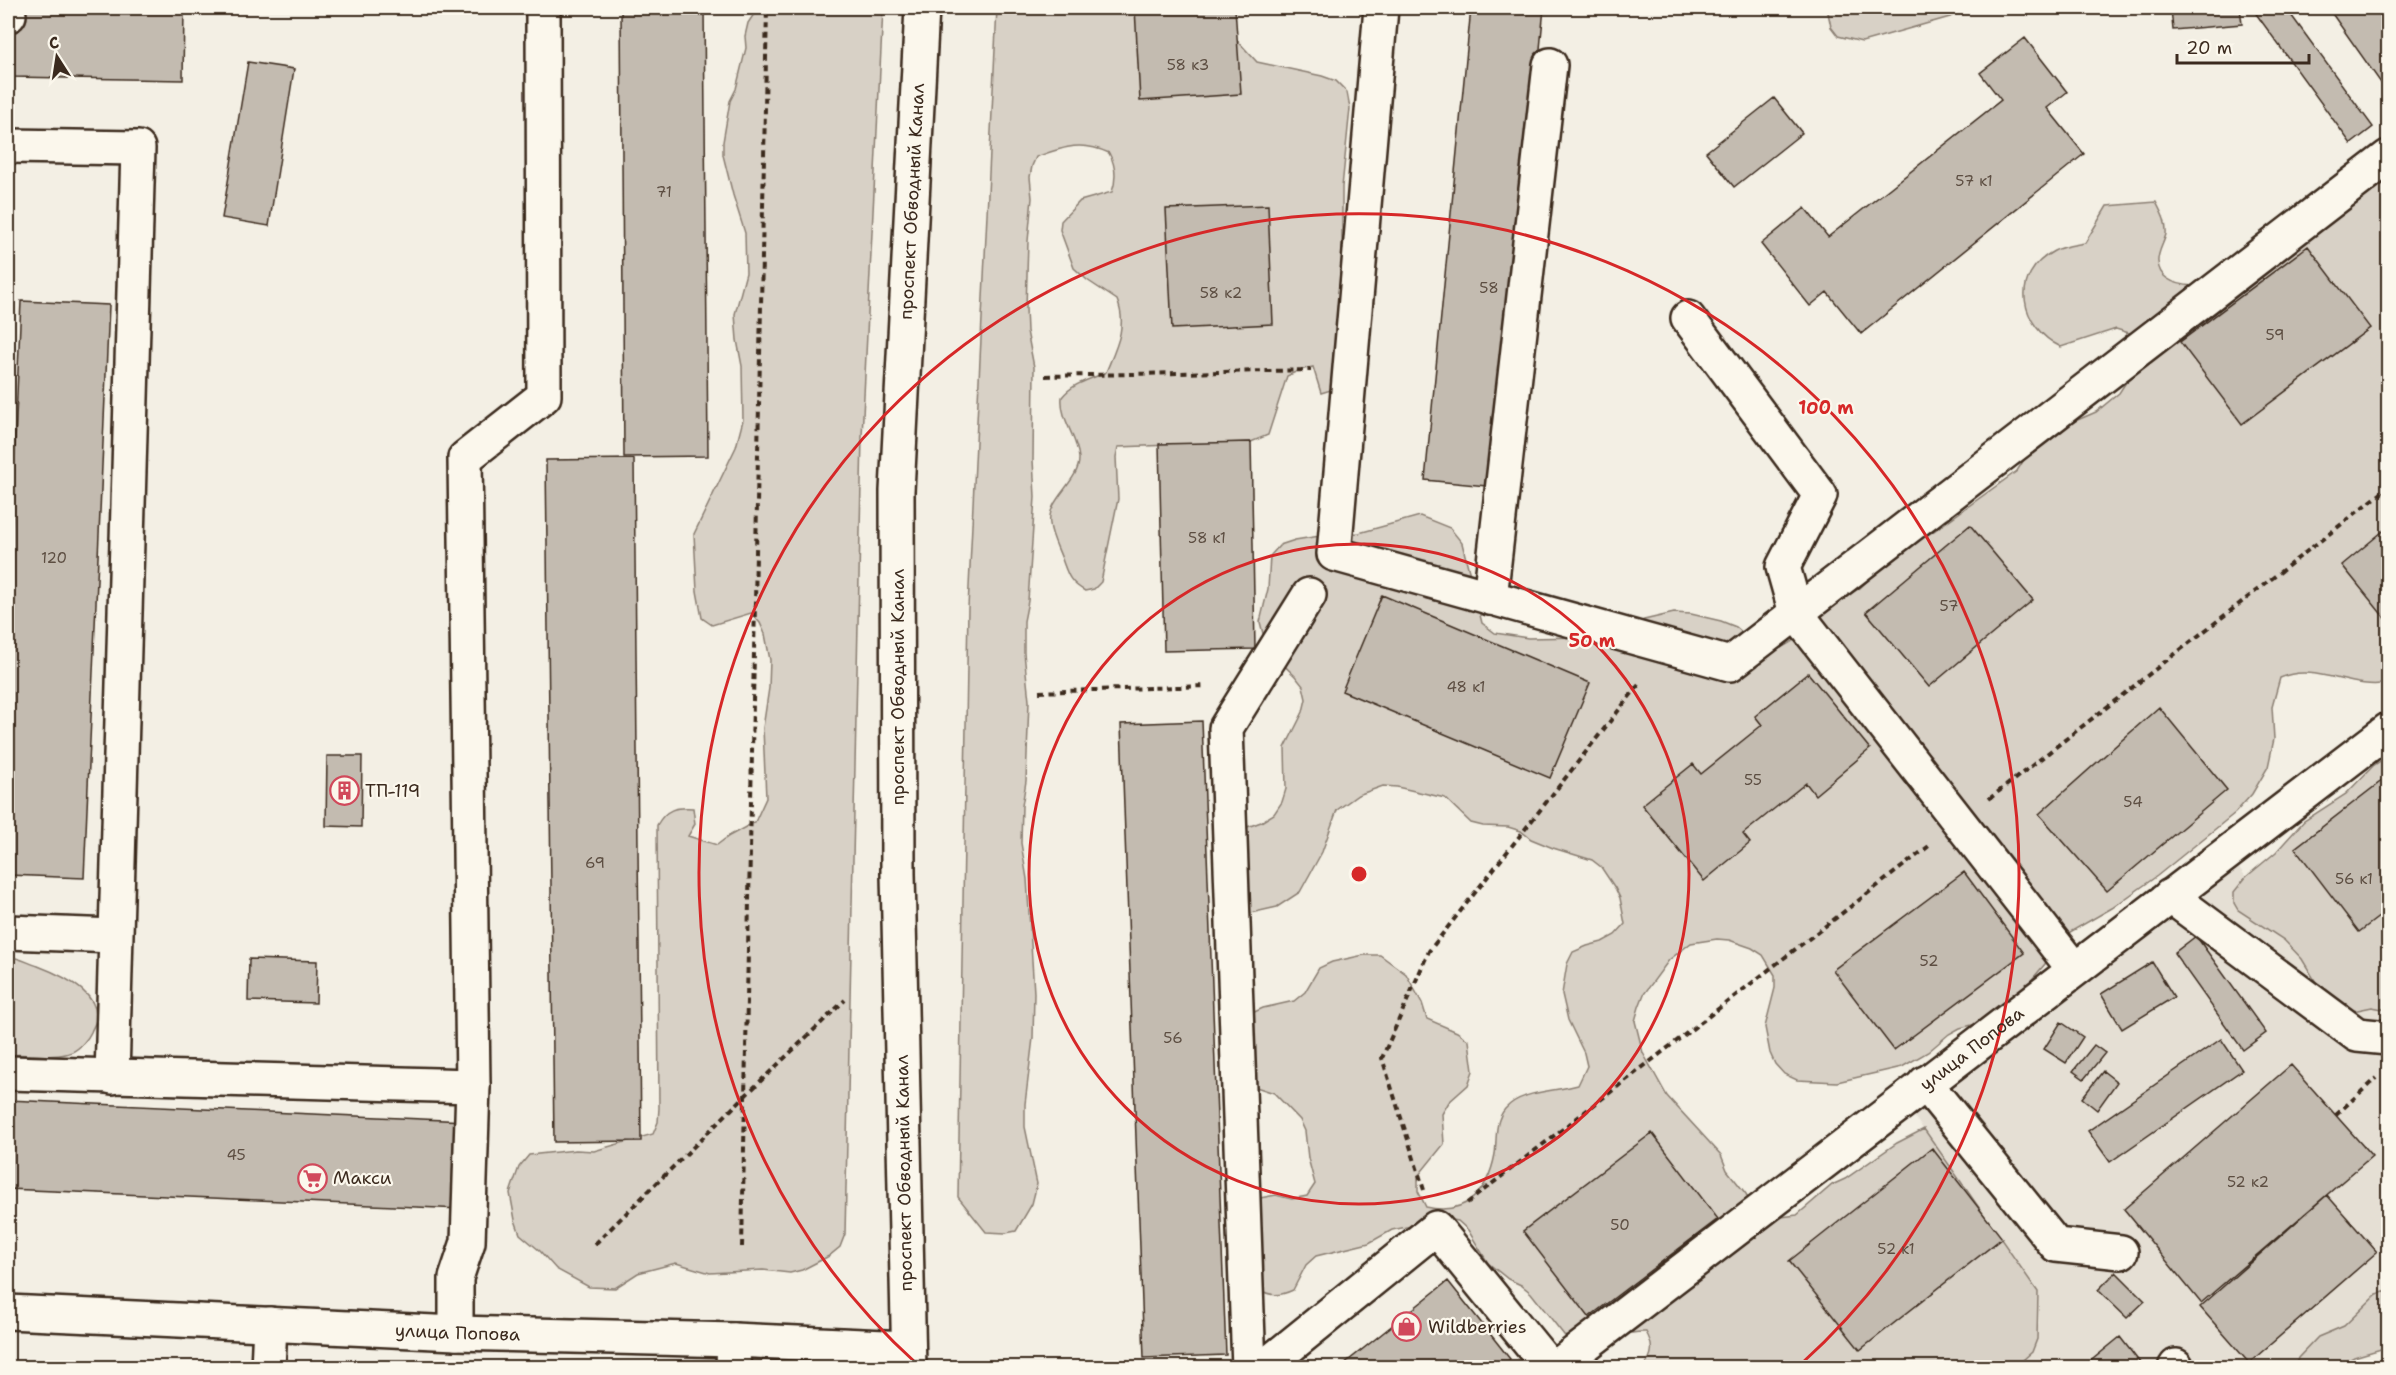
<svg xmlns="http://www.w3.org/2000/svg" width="2396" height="1375" viewBox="0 0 2396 1375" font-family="'Shantell Sans',sans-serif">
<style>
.built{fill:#e5dfd4}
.green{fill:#d8d1c6;stroke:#8a7e72;stroke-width:1.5}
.building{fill:#c3bbb0;stroke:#3b2a1e;stroke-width:1.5}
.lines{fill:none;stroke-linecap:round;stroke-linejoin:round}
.minor-casing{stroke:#3b2a1e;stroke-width:38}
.major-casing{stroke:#3b2a1e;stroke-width:38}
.path{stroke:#3b2a1e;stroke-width:4;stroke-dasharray:6 4.5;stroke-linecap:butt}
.minor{stroke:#fbf7ec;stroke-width:33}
.major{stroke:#fbf7ec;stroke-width:33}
.ring{fill:none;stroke:#d62828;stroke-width:3}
.labels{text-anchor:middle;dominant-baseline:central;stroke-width:4.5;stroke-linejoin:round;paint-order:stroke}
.number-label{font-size:15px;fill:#5d4e42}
.street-label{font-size:18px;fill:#3b2a1e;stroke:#fbf7ec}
.poi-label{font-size:18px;fill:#3b2a1e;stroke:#fbf7ec;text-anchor:start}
.centre{fill:#d62828;stroke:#fbf7ec;stroke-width:3}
.ring-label{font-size:18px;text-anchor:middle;font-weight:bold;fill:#d62828;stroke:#fbf7ec;stroke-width:4.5;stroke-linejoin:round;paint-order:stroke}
</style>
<rect width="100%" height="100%" fill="#f3efe4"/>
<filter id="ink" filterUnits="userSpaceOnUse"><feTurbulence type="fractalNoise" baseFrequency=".0167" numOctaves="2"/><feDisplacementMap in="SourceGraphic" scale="12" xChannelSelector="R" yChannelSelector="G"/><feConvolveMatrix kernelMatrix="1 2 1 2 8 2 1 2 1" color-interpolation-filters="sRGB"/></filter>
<g filter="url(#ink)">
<path class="built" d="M2237 865 2246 877 2234 892 2238 910 2284 940 2302 959 2309 974 2354 1011 2372 1007 2388 1010V1291L2377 1294 2345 1326 2318 1337 2298 1358 2295 1367H2015L2022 1362 2039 1323 2038 1292 1913 1115Z"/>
<path class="green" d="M758 8H883L862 436 845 1234 840 1247 829 1256 802 1270 790 1273 763 1270 710 1273 676 1263 638 1273 615 1288 589 1287 556 1269 540 1251 520 1234 515 1220 510 1193 519 1167 529 1155 576 1150 594 1151 653 1134 658 1122 659 1108 657 825C666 809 675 807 693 808L695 824 688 836 717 845 729 836 755 822 766 798 763 728 769 688 770 660 765 634 760 623 751 613 712 625 702 618 697 591 694 534 736 447 743 420 742 366 737 340 735 314 746 273 745 233 733 195 723 155V142L730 101 736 89 746 48 745 36 748 23Z
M997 8H1219L1235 38 1257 62 1322 76 1336 81 1347 92 1350 108 1342 187V278L1334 389 1321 393 1313 367 1300 370 1287 376 1268 435 1251 442 1118 447 1116 457 1118 499 1101 582 1094 589 1085 591C1069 582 1068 575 1062 559 1058 548 1051 535 1050 524 1046 499 1080 482 1079 458 1077 436 1060 420 1062 397 1074 382 1090 380 1106 372 1116 348 1128 326 1117 300L1087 280 1074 268 1060 230 1061 221 1080 201 1112 192C1117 178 1116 166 1109 153 1081 140 1064 147 1036 157L1032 166 1030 177 1032 198 1028 241 1026 308 1027 331 1034 367 1033 460 1035 497 1028 601 1024 621V653L1029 701 1026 781 1022 806 1021 843 1027 879 1034 993 1033 1038 1025 1104V1127L1037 1184 1032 1204 1016 1231 1006 1233 986 1232 958 1197 968 608Z
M1827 8H1965L1950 17 1862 42 1838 36 1831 27Z
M2388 152V683C2352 691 2315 662 2280 678L2272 707 2274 739 2268 767 2252 794 2235 813 2157 876 2112 908 2063 936 2050 951 2045 964 2028 984 1988 1021 1960 1028 1949 1034 1928 1052 1902 1067 1837 1082 1797 1080 1784 1074 1775 1064 1770 1053 1765 1027 1775 988V975L1763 955 1752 948 1729 940 1717 939 1691 943 1669 960 1644 994 1639 1007 1635 1021 1643 1053 1667 1096 1721 1155 1727 1170 1746 1194 1753 1210 1765 1219 1797 1215 1832 1185 1845 1179 1897 1143 1924 1129 2038 1292 2037 1339 2032 1352 2015 1367H1644C1653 1355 1654 1346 1646 1332 1620 1331 1594 1345 1568 1340L1531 1293 1521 1285 1508 1279 1488 1263 1468 1230 1458 1221 1446 1219 1392 1230 1369 1243 1316 1256 1306 1265 1293 1290C1280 1296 1272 1297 1258 1289L1249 1206 1260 1198 1276 1195 1292 1199 1307 1196 1315 1184 1308 1158 1305 1131 1300 1120 1274 1093 1250 1085 1248 1015 1263 1008 1294 1001 1305 992 1319 968 1332 962 1364 955H1380L1406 974 1422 1003 1427 1019 1457 1032 1469 1041 1473 1071 1468 1085 1449 1102 1442 1114 1444 1144 1418 1176V1191L1426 1207C1466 1216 1488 1192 1495 1154 1497 1140 1494 1122 1505 1109 1521 1090 1555 1092 1578 1085L1587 1066 1584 1053 1568 1020 1562 994 1567 964 1573 952 1587 946 1602 942 1615 935 1625 924 1620 898 1615 888 1601 867 1592 860 1553 848 1531 839 1521 831 1508 827 1483 826 1471 823 1445 798 1397 787 1383 786 1358 795 1337 810 1322 852 1300 892 1277 907 1251 913 1239 903 1231 833 1261 822 1274 814 1282 802 1286 789 1285 748 1303 712 1306 699 1303 686 1295 676 1267 649 1260 622 1268 589 1270 556 1280 545 1295 540 1326 535 1359 533 1420 516 1450 528 1462 543 1482 623 1495 633 1528 638 1583 637 1617 631 1644 620 1674 613 1691 614 1721 621 1736 627 1759 647 1774 652 1800 637 1834 604 1860 588 1892 557 1934 531 2017 471 2038 437 2096 412 2119 393 2136 367 2137 341 2129 333 2116 329 2061 347C2020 327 2009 275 2054 251 2063 246 2075 245 2085 243L2107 206 2156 202C2161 212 2167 222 2166 234 2164 243 2157 253 2158 262 2159 281 2178 285 2194 286Z
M2388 756V1010L2372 1007 2353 1011 2345 1009 2320 989 2302 959 2284 940 2238 910 2234 903V892L2246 877 2276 852 2304 821 2346 794 2373 766Z
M8 957C19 957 28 963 38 966 59 974 99 991 96 1019 96 1023 92 1029 91 1032 88 1039 79 1049 72 1052 51 1060 29 1052 8 1055Z
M2388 1291V1347L2354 1357 2337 1367H2295L2298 1358 2318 1337 2344 1326 2377 1294Z"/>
<path class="building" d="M12 8H184L183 80 11 77Z
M621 8H704L708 456 624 457Z
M1135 8H1235L1241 94 1140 101Z
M1471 8H1544L1497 487 1425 480Z
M2171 8H2240L2242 24 2173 30Z
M2259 8H2286L2373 127 2351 144 2254 11Z
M2328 8H2380L2388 20V93Z
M2025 38 2067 92 2047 108 2084 154 1861 334 1827 292 1810 306 1761 244 1805 208 1828 237 2001 100 1980 73Z
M248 62 294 69 269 226 222 218Z
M1774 98 1802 133 1734 187 1706 152Z
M1268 205 1273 324 1172 329 1166 209Z
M2308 246 2370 328 2242 424 2180 342Z
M21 301 109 305 84 878 8 875V604Z
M1251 442 1255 649 1164 651 1159 444Z
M634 459 641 1141 554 1142 546 460Z
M1970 525 2033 600 1929 687 1866 612Z
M2388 527V622L2342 565Z
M1382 595 1590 683 1550 778 1342 691Z
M1808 673 1870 749 1815 795 1806 783 1743 834 1750 843 1704 881 1642 805 1693 764 1701 774 1762 725 1755 716Z
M2159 707 2227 790 2107 891 2039 814Z
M1202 721 1226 1355 1144 1358 1121 724Z
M327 756H362L361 827 326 826Z
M2388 776V910L2359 932 2295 848Z
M1964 872 2024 953 1894 1050 1833 970Z
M2196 936 2266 1033 2243 1050 2174 953Z
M249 959 317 961 316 1003 248 1001Z
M2152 962 2174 997 2122 1029 2101 994Z
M2061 1022 2083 1037 2066 1063 2044 1049Z
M2221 1039 2242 1070 2110 1162 2088 1131Z
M2094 1045 2105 1053 2084 1079 2073 1071Z
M2291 1065 2372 1156 2201 1303 2124 1209Z
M2103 1071 2117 1082 2097 1110 2082 1098Z
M8 1100 465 1121 461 1209 8 1189Z
M1652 1133 1718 1219 1589 1317 1523 1231Z
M1932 1148 2002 1238 1860 1350 1789 1261Z
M2327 1195 2377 1252 2249 1363 2200 1307Z
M2116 1272 2145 1301 2127 1318 2098 1290Z
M1448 1281 1510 1359 1500 1368H1339Z
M2120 1337 2144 1368H2082Z"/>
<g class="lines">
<defs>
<g id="minor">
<path d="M1381 8 1334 554 1730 664 2388 157"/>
<path d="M8 15H9"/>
<path d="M8 146 138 148 112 1077"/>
<path d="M1688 318 1820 495 1783 567 1796 613 2074 969"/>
<path d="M1490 598 1550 65"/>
<path d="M2170 896 2357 1035 2388 1038"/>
<path d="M8 932 115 936"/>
<path d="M8 1073 473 1086"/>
<path d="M1925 1083 2056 1245 2121 1252"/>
<path id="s1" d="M8 1312 456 1333 734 1340 907 1348"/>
<path d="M456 1333V1278L468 1242 473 1086 465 458 544 396 543 8"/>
<path d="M268 1368 270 1324"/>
<path d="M733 1368 734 1340"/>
<path d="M1249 1368 1226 728 1309 595"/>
<path d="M1263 1368 1436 1228 1550 1368"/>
<path id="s2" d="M1555 1368 2388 730"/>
<path d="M2175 1368 2176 1366"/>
</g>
<g id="major">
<path id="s3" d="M909 1368 898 874 897 491 922 8"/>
</g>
</defs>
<use href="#minor" class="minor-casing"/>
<use href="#major" class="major-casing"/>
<path class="path" d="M1045 376 1311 370
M1039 692 1206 686
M1989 799 2388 488
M2336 1115 2376 1078
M1424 1190 1382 1058 1429 951 1641 682
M1467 1203 1929 846
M595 1244 745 1096 845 1000
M742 1247 767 8"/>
<use href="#minor" class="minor"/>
<use href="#major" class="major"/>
</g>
</g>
<g class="ring">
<circle cx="1359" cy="874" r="330"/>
<path d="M917 1364A660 660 0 1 1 1801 1364"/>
</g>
<defs>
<symbol id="building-ring" viewBox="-11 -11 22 22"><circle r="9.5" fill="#fbf7ec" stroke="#d1495b" stroke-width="1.5"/><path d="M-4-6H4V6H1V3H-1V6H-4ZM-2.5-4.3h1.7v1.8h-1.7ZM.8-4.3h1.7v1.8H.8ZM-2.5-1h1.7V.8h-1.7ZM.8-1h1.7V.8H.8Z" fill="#d1495b"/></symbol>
<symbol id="supermarket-ring" viewBox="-11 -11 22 22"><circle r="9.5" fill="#fbf7ec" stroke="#d1495b" stroke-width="1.5"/><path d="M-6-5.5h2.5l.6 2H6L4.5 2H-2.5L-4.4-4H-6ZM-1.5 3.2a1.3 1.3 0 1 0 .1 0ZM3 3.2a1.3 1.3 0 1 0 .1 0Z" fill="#d1495b"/></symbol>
<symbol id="shop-ring" viewBox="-11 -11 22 22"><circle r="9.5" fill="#fbf7ec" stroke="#d1495b" stroke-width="1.5"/><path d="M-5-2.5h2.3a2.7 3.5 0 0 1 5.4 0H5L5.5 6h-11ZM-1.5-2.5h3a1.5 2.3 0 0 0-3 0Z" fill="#d1495b"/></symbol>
</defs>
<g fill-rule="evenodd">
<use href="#building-ring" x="328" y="774" width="33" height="33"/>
<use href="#supermarket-ring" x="296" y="1162" width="33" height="33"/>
<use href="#shop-ring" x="1390" y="1310" width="33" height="33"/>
</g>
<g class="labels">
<g class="number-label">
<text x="1188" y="65">58 к3</text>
<text x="1974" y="181">57 к1</text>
<text x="664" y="192">71</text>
<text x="1489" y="288">58</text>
<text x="1221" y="293">58 к2</text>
<text x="2275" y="335">59</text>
<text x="1207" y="538">58 к1</text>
<text x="54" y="558">120</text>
<text x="1949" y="606">57</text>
<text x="1466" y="687">48 к1</text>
<text x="1753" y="780">55</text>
<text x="2133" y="802">54</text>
<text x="595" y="863">69</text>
<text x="2354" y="879">56 к1</text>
<text x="1929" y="961">52</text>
<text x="1173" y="1038">56</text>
<text x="236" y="1155">45</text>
<text x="2248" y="1182">52 к2</text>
<text x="1620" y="1225">50</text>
<text x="1896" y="1249">52 к1</text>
</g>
<g class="street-label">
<text stroke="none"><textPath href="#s3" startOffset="1167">проспект Обводный Канал</textPath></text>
<text transform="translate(898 687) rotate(-90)">проспект Обводный Канал</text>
<text stroke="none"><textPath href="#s2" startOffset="525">улица Попова</textPath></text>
<text transform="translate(904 1173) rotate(-91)">проспект Обводный Канал</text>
<text stroke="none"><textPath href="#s1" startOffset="450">улица Попова</textPath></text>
</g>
<g class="poi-label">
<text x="365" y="791">ТП-119</text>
<text x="333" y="1178">Макси</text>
<text x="1428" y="1327">Wildberries</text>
</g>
</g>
<circle cx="1359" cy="874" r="9" class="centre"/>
<g class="ring-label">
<text x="1826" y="414">100 m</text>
<text x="1592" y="647">50 m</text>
</g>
<rect width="2396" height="1375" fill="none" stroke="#fbf7ec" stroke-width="30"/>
<rect x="15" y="15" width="2366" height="1345" fill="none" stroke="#3b2a1e" stroke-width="2" filter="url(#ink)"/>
<g transform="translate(57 57) rotate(348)" stroke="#fbf7ec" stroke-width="4.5" paint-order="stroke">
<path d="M0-4.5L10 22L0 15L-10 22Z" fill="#3b2a1e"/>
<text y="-9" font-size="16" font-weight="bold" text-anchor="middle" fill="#3b2a1e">С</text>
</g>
<path d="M2177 54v9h132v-9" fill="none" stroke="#3b2a1e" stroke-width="3"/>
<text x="2186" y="54" font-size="18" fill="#3b2a1e" stroke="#fbf7ec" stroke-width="4.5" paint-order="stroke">20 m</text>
</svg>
